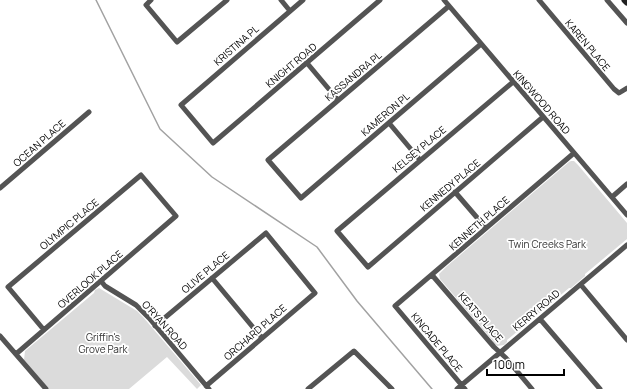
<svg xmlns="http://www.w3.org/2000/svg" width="627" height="389" viewBox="0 0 627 389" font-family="Manrope,sans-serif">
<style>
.green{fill:#dbdbdb}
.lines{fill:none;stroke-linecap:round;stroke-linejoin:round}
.stream{stroke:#a2a2a2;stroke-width:1.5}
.street{stroke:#545454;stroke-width:5}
.secondary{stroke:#212121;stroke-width:7}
.labels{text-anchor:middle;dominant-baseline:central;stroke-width:3.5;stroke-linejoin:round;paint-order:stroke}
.street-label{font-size:10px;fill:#000;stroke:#fff}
.park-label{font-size:10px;fill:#323232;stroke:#fff}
</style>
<rect width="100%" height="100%" fill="#fff"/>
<path class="green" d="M571 161H574L578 165 627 223V239L585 274V276L571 288H569L507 340V342L504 345 497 346 493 343 492 340 440 279 439 274 446 267 569 162Z
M99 288 137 311 143 317 201 385 197 389 167 357 129 389H49L24 360 25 351 94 293 95 290Z"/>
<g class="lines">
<path class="stream" d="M96 0 160 129 212 177 317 247 357 301 432 389"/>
<path class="street" d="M151 0 146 5 177 42 227 0
M281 0 290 11
M303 0 181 105 213 143 380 0
M444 0 627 215
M539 0 614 89 619 93 627 88
M607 0 627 23
M449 6 268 160 301 198 481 44
M307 63 338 100
M513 82 337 231 368 267 543 117
M389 123 420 160
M0 188 89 112
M455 192 486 228
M612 197 627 184
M432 275 494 347 506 358 532 389
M212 278 262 338
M101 281 105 286 136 305 149 318 209 389
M581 285 627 340
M540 319 600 389
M155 326 266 233 315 293 206 386
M0 336 46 389
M16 354 176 216 141 175 8 287 44 330
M308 389 354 351 392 389
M457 389 627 245
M465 389 395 306 574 153"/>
<path class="secondary" d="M625 0 627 2"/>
</g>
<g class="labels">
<g class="street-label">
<text transform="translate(236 45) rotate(-41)">KRISTINA PL</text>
<text transform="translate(588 45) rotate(50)">KAREN PLACE</text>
<text transform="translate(291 65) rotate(-40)">KNIGHT ROAD</text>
<text transform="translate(353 76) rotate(-40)">KASSANDRA PL</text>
<text transform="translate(542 102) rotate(49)">KINGWOOD ROAD</text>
<text transform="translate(385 114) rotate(-41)">KAMERON PL</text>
<text transform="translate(39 143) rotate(-41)">OCEAN PLACE</text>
<text transform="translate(419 149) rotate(-40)">KELSEY PLACE</text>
<text transform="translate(450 185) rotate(-40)">KENNEDY PLACE</text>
<text transform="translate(479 223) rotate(-41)">KENNETH PLACE</text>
<text transform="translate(69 224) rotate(-40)">OLYMPIC PLACE</text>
<text transform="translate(205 272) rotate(-40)">OLIVE PLACE</text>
<text transform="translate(90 279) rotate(-41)">OVERLOOK PLACE</text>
<text transform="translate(536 310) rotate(-40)">KERRY ROAD</text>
<text transform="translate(481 317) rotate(49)">KEATS PLACE</text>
<text transform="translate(165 325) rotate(48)">O'RYAN ROAD</text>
<text transform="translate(255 332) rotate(-41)">ORCHARD PLACE</text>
<text transform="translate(437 342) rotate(50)">KINCADE PLACE</text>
</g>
<g class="park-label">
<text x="547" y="244">Twin Creeks Park</text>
<text x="103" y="337">Griffin's<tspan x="103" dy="12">Grove Park</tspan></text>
</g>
</g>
<path d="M487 369v6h77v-6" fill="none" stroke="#000000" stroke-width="2"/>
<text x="493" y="369" font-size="12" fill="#000000" stroke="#ffffff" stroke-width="3" paint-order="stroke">100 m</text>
</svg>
